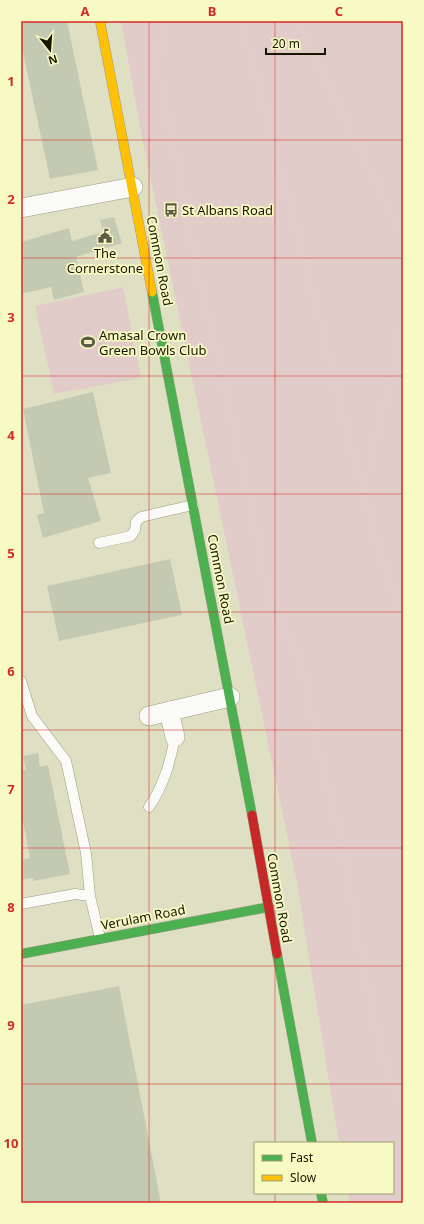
<svg xmlns="http://www.w3.org/2000/svg" width="424" height="1224" viewBox="0 0 424 1224" font-family="'Noto Sans',sans-serif">
<style>
.green{fill:#e2ccc9}
.building{fill:#c4cab2}
.lines{fill:none;stroke-linecap:round;stroke-linejoin:round}
.lane-casing{stroke:#9b9c85;stroke-width:11}
.street-casing{stroke:#9b9c85;stroke-width:20}
.fast-casing{stroke:#9b9c85;stroke-width:10}
.slow-casing{stroke:#9b9c85;stroke-width:10}
.jam-casing{stroke:#9b9c85;stroke-width:10}
.path{stroke:#d7d8ce;stroke-width:2.5;stroke-dasharray:1 3;stroke-linecap:butt}
.lane{stroke:#fafaf6;stroke-width:10}
.street{stroke:#fafaf6;stroke-width:19}
.fast{stroke:#4caf50;stroke-width:9}
.slow{stroke:#ffc107;stroke-width:9}
.jam{stroke:#c62828;stroke-width:9}
.grid{fill:none;stroke:#d62828;stroke-width:1;stroke-opacity:0.55}
.labels{text-anchor:middle;dominant-baseline:central;stroke-width:3.5;stroke-linejoin:round;paint-order:stroke}
.poi-label{font-size:13px;fill:#171703;stroke:#f8fac3;text-anchor:start}
.street-label{font-size:13px;fill:#171703;stroke:#f8fac3}
.neatline{fill:none;stroke:#d62828;stroke-width:1.5}
.grid-label{font-size:13px;text-anchor:middle;font-weight:bold;fill:#d62828}
</style>
<rect width="100%" height="100%" fill="#dfe0c3"/>
<path class="green" d="M121 21H403V1203H349L348 1193H393V1143H339L297 883 142 137Z
M123 287 141 378 54 394 35 306Z"/>
<path class="building" d="M29 21H67L98 170 50 179 21 43V23Z
M114 217 122 243 76 257 84 292 54 300 51 287 21 294V242L69 228 72 241 103 232 100 220Z
M93 392 111 473 88 478 101 521 43 538 37 515 44 513 23 409Z
M170 559 182 615 59 641 47 586Z
M38 753 40 767 48 765 70 874 33 881V878L21 880V860L30 858 21 811V770H26L23 756Z
M119 986 161 1203H21V1005Z"/>
<g class="lines">
<defs>
<path id="lane" d="M99 543 131 536 135 530 136 522 141 517 193 505
M21 681 32 716 66 761 86 853 90 896
M149 807C164 785 170 763 175 737
M21 904 75 894 90 896 100 938"/>
<path id="street" d="M21 208 133 187
M169 711 175 737
M149 716 230 697"/>
<path id="fast" d="M152 292 252 815
M21 954 269 907
M277 954 312 1143
M321 1193 323 1203"/>
<path id="slow" d="M100 21 152 292"/>
<path id="jam" d="M252 815 277 954"/>
</defs>
<use href="#lane" class="lane-casing"/>
<use href="#street" class="street-casing"/>
<use href="#fast" class="fast-casing"/>
<use href="#slow" class="slow-casing"/>
<use href="#jam" class="jam-casing"/>
<path class="path" d="M162 21 158 69 201 286 246 485 268 596 301 666 343 855 379 1046 403 1111
M242 21C262 111 290 199 312 289 340 399 364 511 403 619
M297 21 403 239
M364 491 403 318"/>
<use href="#lane" class="lane"/>
<use href="#street" class="street"/>
<use href="#fast" class="fast"/>
<use href="#slow" class="slow"/>
<use href="#jam" class="jam"/>
</g>
<path class="grid" d="M149 21V1203M275 21V1143M21 140H403M21 258H403M21 376H403M21 494H403M21 612H403M21 730H403M21 848H403M21 966H403M21 1084H403M275 1193V1203"/>
<defs>
<symbol id="bus-bare" viewBox="-9 -9 18 18"><path d="M-5-6H5V4H4V6H2V4H-2V6H-4V4H-5ZM-3.5-4V0h7V-4ZM-3.5 1.2v1.5H-2V1.2ZM2 1.2v1.5H3.5V1.2Z" fill="#5d5d46" stroke="#f8fac3" stroke-width="2.5" paint-order="stroke"/></symbol>
<symbol id="civic-bare" viewBox="-9 -9 18 18"><path d="M-.6-6.5H3V-4.5H.6V-3L4-1V1h2V6H-6V1h2V-1L-.6-3ZM-1.2 2.5V6h2.4V2.5Z" fill="#5d5d46" stroke="#f8fac3" stroke-width="2.5" paint-order="stroke"/></symbol>
<symbol id="stadium-bare" viewBox="-9 -9 18 18"><path d="M0-5a6.5 5 0 1 0 0 10a6.5 5 0 1 0 0-10ZM-3.5-1.8h7v3.6h-7Z" fill="#5d5d46" stroke="#f8fac3" stroke-width="2.5" paint-order="stroke"/></symbol>
</defs>
<g fill-rule="evenodd">
<use href="#bus-bare" x="161" y="200" width="20" height="20"/>
<use href="#civic-bare" x="95" y="226" width="20" height="20"/>
<use href="#stadium-bare" x="78" y="332" width="20" height="20"/>
</g>
<g class="labels">
<g class="poi-label">
<text x="182" y="210">St Albans Road</text>
<text x="105" y="253" text-anchor="middle">The<tspan x="105" dy="15">Cornerstone</tspan></text>
<text x="99" y="335">Amasal Crown<tspan x="99" dy="15">Green Bowls Club</tspan></text>
</g>
<g class="street-label">
<text transform="translate(160 261) rotate(79)">Common Road</text>
<text transform="translate(221 579) rotate(79)">Common Road</text>
<text transform="translate(280 898) rotate(80)">Common Road</text>
<text transform="translate(143 917) rotate(-11)">Verulam Road</text>
</g>
</g>
<rect width="424" height="1224" fill="none" stroke="#f8fac3" stroke-width="44"/>
<rect x="254" y="1142" width="140" height="52" fill="#f8fac3" stroke="#9e9f76"/>
<rect x="262" y="1155" width="20" height="6" fill="#4caf50" stroke="#9e9f76"/>
<text x="290" y="1162" font-size="12" fill="#171703">Fast</text>
<rect x="262" y="1175" width="20" height="6" fill="#ffc107" stroke="#9e9f76"/>
<text x="290" y="1182" font-size="12" fill="#171703">Slow</text>
<g transform="translate(50 50) rotate(163)" stroke="#f8fac3" stroke-width="3" paint-order="stroke">
<path d="M0-3L7 15L0 10L-7 15Z" fill="#171703"/>
<text y="-6" font-size="11" font-weight="bold" text-anchor="middle" fill="#171703">N</text>
</g>
<path d="M266 48v6h59v-6" fill="none" stroke="#171703" stroke-width="2"/>
<text x="272" y="48" font-size="12" fill="#171703" stroke="#f8fac3" stroke-width="3" paint-order="stroke">20 m</text>
<rect x="22" y="22" width="380" height="1180" class="neatline"/>
<g class="grid-label">
<text x="85" y="16">A</text>
<text x="212" y="16">B</text>
<text x="339" y="16">C</text>
<text x="11" y="86">1</text>
<text x="11" y="204">2</text>
<text x="11" y="322">3</text>
<text x="11" y="440">4</text>
<text x="11" y="558">5</text>
<text x="11" y="676">6</text>
<text x="11" y="794">7</text>
<text x="11" y="912">8</text>
<text x="11" y="1030">9</text>
<text x="11" y="1148">10</text>
</g>
</svg>
